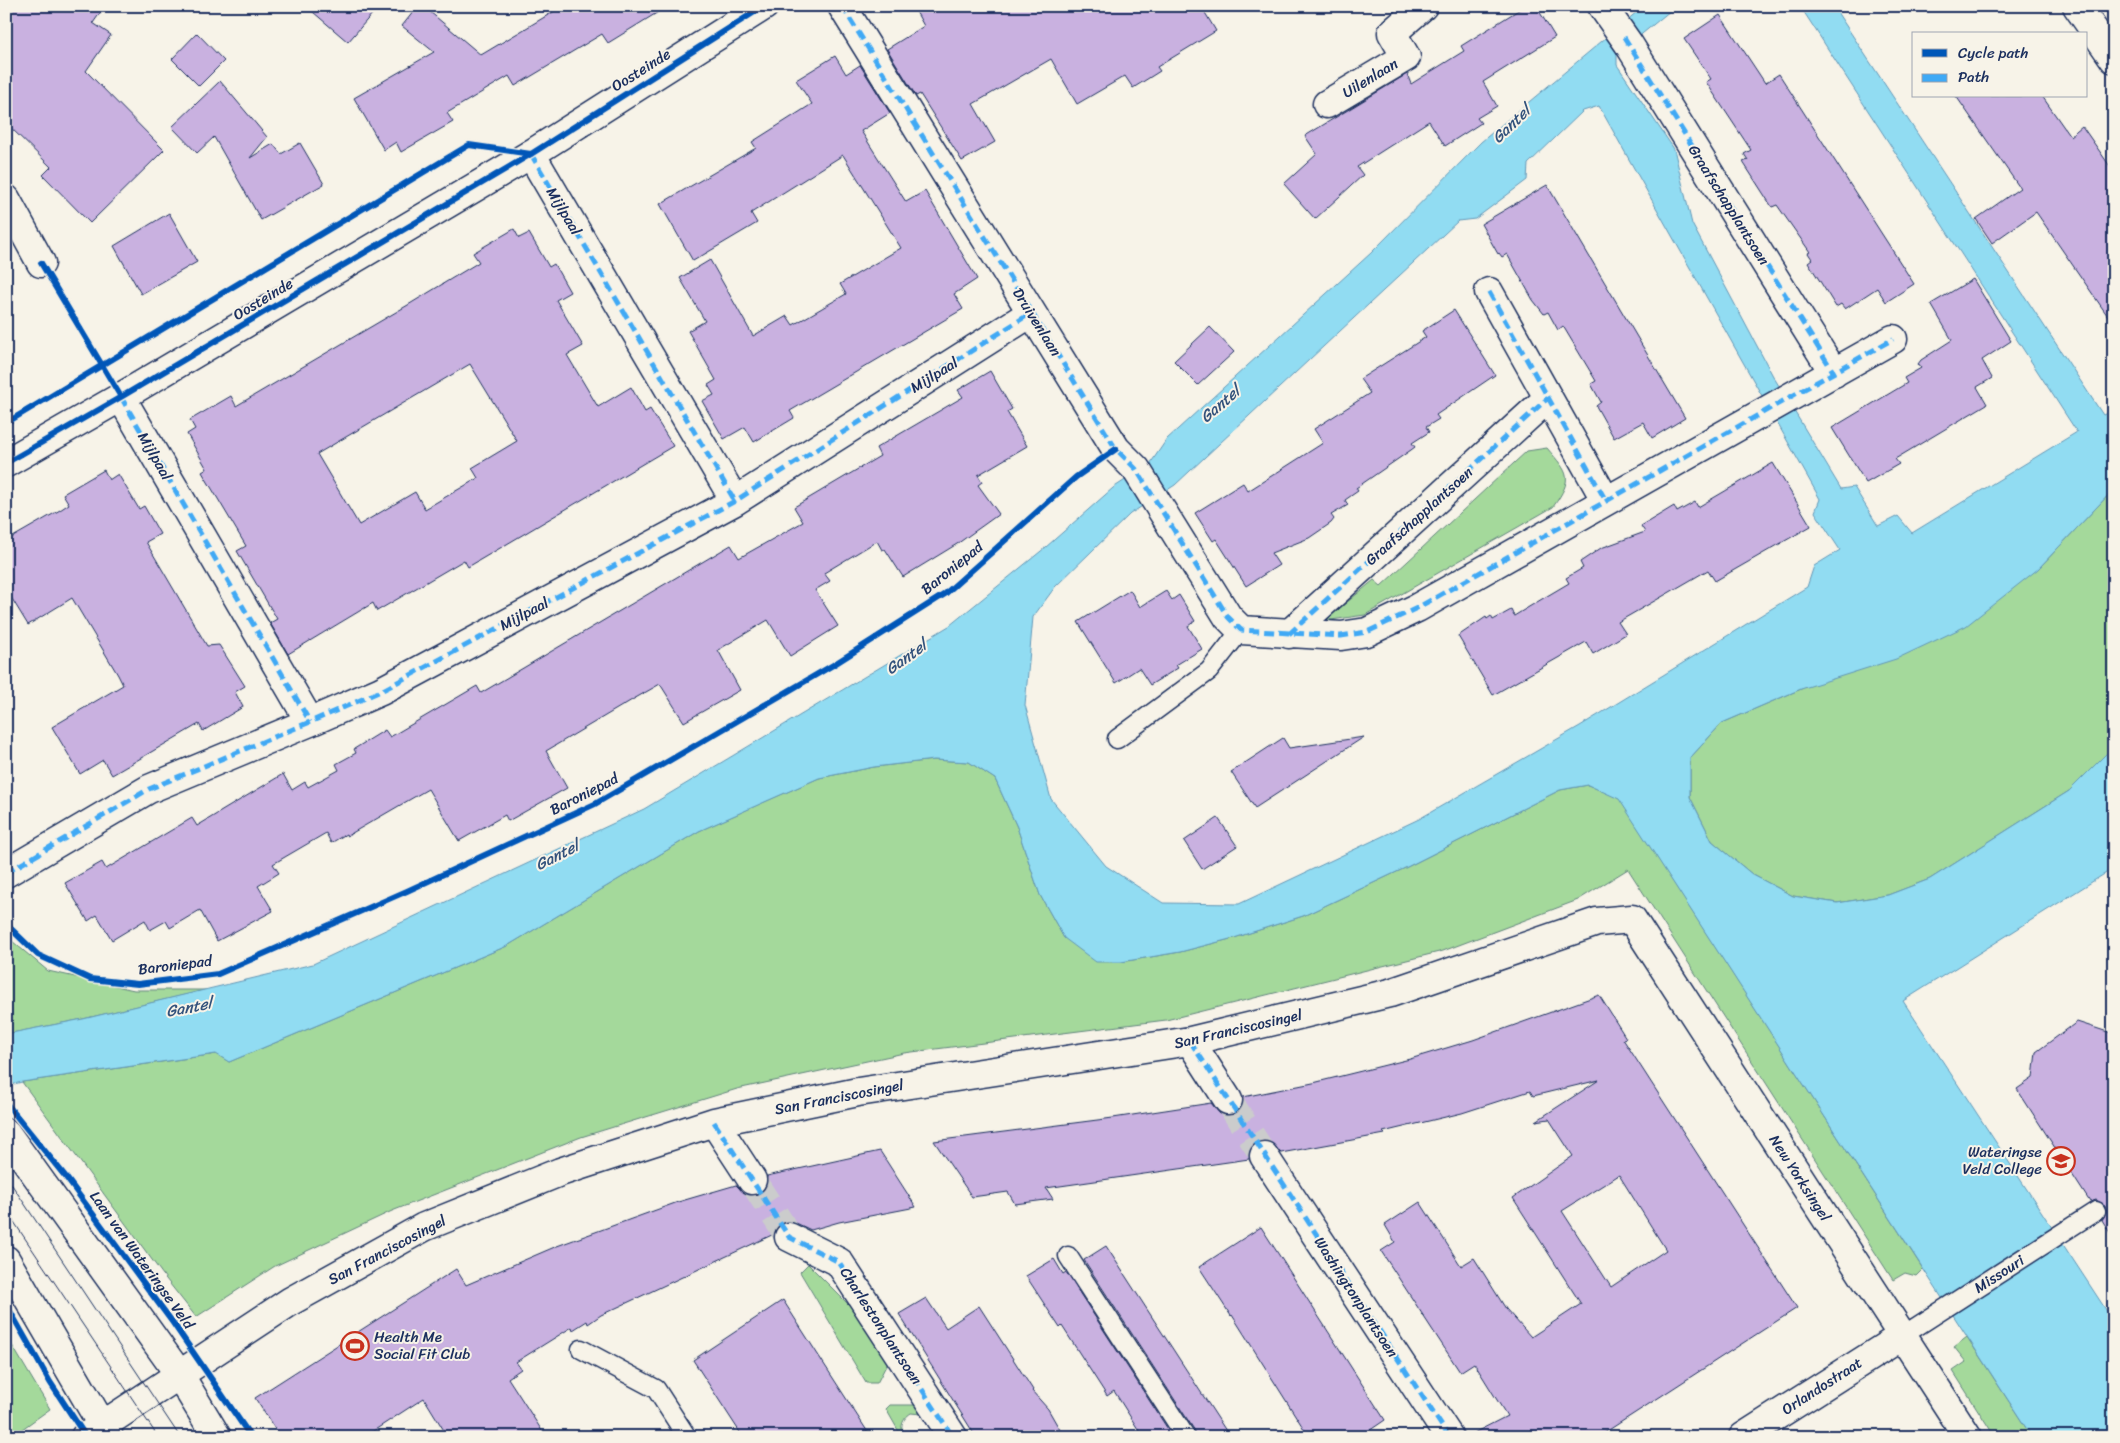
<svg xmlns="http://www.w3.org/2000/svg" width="2120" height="1443" viewBox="0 0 2120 1443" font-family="Sriracha,sans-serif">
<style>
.green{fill:#a4d99b;stroke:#60847c}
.water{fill:#91dcf2;stroke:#6297b7;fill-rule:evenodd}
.building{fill:#c9b1e0;stroke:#1b2f5e;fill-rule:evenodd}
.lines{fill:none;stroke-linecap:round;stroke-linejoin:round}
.street-tunnel{stroke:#cbcccc;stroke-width:28;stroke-dasharray:28 14;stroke-linecap:butt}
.lane-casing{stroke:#1b2f5e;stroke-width:21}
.street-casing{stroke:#1b2f5e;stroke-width:31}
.secondary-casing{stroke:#1b2f5e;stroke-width:31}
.lane{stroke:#f7f3e8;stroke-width:18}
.street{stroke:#f7f3e8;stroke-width:28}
.secondary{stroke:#f7f3e8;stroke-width:28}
.tram{stroke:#1b2f5e;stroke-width:1}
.quiet{stroke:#3fa9f5;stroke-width:5;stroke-dasharray:10 5;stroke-linecap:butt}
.cycleway-casing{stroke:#f7f3e8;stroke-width:9}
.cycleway{stroke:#0057b8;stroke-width:6}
.labels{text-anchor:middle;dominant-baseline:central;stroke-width:4;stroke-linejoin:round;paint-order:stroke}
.street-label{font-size:15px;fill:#1b2f5e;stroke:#f7f3e8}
.poi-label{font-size:15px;fill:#1b2f5e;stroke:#f7f3e8;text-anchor:end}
.water-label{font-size:16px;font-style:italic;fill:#33527c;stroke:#f7f3e8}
</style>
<rect width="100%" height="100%" fill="#f7f3e8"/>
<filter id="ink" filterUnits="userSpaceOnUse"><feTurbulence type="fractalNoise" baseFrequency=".02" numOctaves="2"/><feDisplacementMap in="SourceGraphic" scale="10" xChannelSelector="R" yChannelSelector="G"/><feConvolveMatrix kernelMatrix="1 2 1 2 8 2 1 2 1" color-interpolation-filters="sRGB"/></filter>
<g filter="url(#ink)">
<path class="green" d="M1547 448C1569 474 1574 477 1553 507L1365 615 1324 621 1374 580 1381 586 1527 451Z
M2114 489V746L2069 791 1930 879 1888 895 1837 903 1793 896 1753 875 1712 841 1690 797V758L1722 723 1801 689 2038 569Z
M934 760 969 762 995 779 1017 827 1040 895 1064 938 1121 962 1180 952 1234 938 1303 916 1403 869 1560 790 1588 785 1619 798 1923 1269 1916 1276 1905 1273 1893 1280 1628 869 1578 900 1443 951 1166 1020 904 1053 737 1089 581 1137 392 1211 275 1266 196 1317 166 1279 22 1082 217 1054 229 1062 507 946 699 831 771 799 819 778 874 767Z
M6 936 48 971 134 990H206L83 1019 7 1034Z
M808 1264 876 1332 890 1358 877 1383H866L800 1272Z
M6 1335 50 1409 11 1437H6Z
M1967 1337 2032 1437H1995L1953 1371 1966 1362 1954 1347Z
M890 1405H918L921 1414 911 1413C902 1419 899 1428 905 1437H902L886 1409Z"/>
<path class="water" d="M1644 6H1676L1637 38 1620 48 1617 55V65L1674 149 1692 224 1773 376 1841 489 1854 487 1878 526 1898 516 1912 533 2077 432 1800 6H1833L2103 415 2114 410V489L2038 569 1966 626 1896 659 1801 689 1722 723 1690 758V797L1712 841 1753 875 1793 896 1837 903 1888 895 1930 879 2069 791 2114 746V868L1903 1001 2114 1322V1437H2032L1619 799 1588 785 1560 790 1403 869 1303 916 1234 938 1180 952 1121 962H1096L1064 938 1040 895 1017 827 995 779 969 762 934 760 874 767 819 778 699 831 507 946 229 1062 216 1054 22 1082 6 1086V1034L83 1019 313 964 644 809 949 626 1046 547 1113 488 1150 464 1167 439 1371 253 1481 142ZM1599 106 1820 499 1815 512 1840 550 1814 566 1807 587 1580 726 1419 819 1239 904 1163 903 1106 866 1051 799 1025 705 1033 617 1055 587 1130 514 1175 485 1458 221 1475 219 1527 180 1528 164 1583 111Z"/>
<path class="building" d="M6 6H105L93 23 111 35 86 71 164 150 90 223 43 175 51 167 6 123Z
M306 6H379L348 42Z
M418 6H423L481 55 563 6H668L608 43 602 34 515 86 509 76 447 113 453 122 401 152 396 142 384 150 354 98 434 52 402 26Z
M913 6H1201L1216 31 1157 67 1160 71 1133 88 1125 76 1077 104 1051 59 973 104 995 142 962 161 920 94 916 96 887 49 924 26Z
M1525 6H1536L1555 37 1483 82 1497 106 1477 118 1481 123 1445 146 1429 121 1357 167 1363 175 1315 219 1284 184 1317 154 1305 136 1407 74 1411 84 1464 51 1461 46Z
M1720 15 1765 83 1779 74 1914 284 1886 302 1877 288 1845 309 1841 304 1836 307 1808 262 1812 259 1808 253 1810 252 1777 205 1772 207 1743 162 1748 160 1744 154 1751 150 1706 82 1711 79 1684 39Z
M197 33 224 61 199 86 172 59Z
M835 56 846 74 860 65 890 113 861 131 906 202 925 191 977 279 954 294 963 309 790 411 794 418 754 442 745 427 724 439 702 401 714 395 708 385 716 380 688 331 705 321 680 278 710 260 753 336 787 316 793 325 846 294 840 284 901 248 843 155 751 213 757 223 693 261 660 204 756 148 752 142 812 104 796 80Z
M220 81 267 137 250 158 273 144 281 154 300 143 324 184 261 220 214 137 197 153 172 127Z
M1956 96H2042L2070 136 2082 126 2114 172V325L2036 212 1992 243 1976 219 2020 188Z
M1547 185 1685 418 1652 438 1643 422 1614 438 1596 406 1601 402 1591 384 1596 381 1563 326 1558 330 1548 312 1544 314 1533 300 1507 254 1502 257 1499 253 1498 254 1481 224Z
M169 213 197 262 141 294 114 246Z
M514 229 519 238 529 233 549 267 554 264 570 292 556 300 583 346 567 355 598 407 631 387 645 412 650 409 673 446 468 567 464 560 377 611 373 603 288 654 270 623 277 619 237 551 246 546 202 472 207 469 187 434 195 429 190 420 231 396 236 406 408 305 479 262 473 253ZM470 364 517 441 472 468 478 478 425 509 415 492 359 525 317 454Z
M1973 279 2011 341 1982 360 1992 378 1977 387 1987 404 1895 459 1899 464 1866 483 1832 428 1907 383 1904 378 1921 368 1918 364 1921 360 1952 340 1931 304Z
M1454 310 1495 375 1436 415 1439 419 1426 427 1429 432 1412 443 1415 447 1411 450 1356 488 1358 491 1345 500 1348 505 1331 515 1334 519 1331 523 1309 538 1271 553 1279 565 1246 586 1216 539 1213 541 1195 513 1243 483 1248 491 1323 443 1314 429 1370 393 1360 379 1426 337 1422 331Z
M1210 327 1234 352 1198 385 1174 361Z
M990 371 1012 409 1007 412 1027 446 978 475 982 482 978 485 999 514 957 544 903 577 885 549 882 550 877 541 824 573 830 581 815 590 838 626 790 656 768 620 718 650 740 690 684 722 660 684 632 700 546 751 567 788 508 821 505 815 459 841 428 789 347 836 346 834 331 843 326 833 273 864 279 873 258 886 273 911 217 941 200 910 170 928 166 921 150 930 145 920 112 940 97 915 88 921 65 883 102 862 106 869 192 818 197 826 283 774 292 790 305 782 308 787 339 770 336 764 356 753 354 749 385 730 390 737 477 686 481 693 731 545 739 558 803 522 794 507 880 456 876 448 963 397 958 390Z
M1773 463 1811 526 1715 581 1708 570 1658 599 1618 622 1626 634 1593 654 1586 642 1493 695 1458 636 1486 617 1487 619 1491 616 1493 620 1511 610 1514 616 1542 599 1569 583 1566 578 1583 568 1580 562 1601 548 1645 532 1641 526 1674 506 1677 512 1695 502 1698 507Z
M104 470 109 480 118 474 139 509 144 506 160 534 146 542 207 646 219 645 245 686 235 692 243 707 203 731 199 724 112 775 103 760 80 774 52 727 123 685 118 675 72 598 28 625 6 589V541L60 510 69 504 63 494Z
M1130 590 1140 607 1166 591 1172 600 1179 595 1195 621 1188 626 1202 649 1176 665 1178 668 1150 685 1139 668 1116 683 1078 622Z
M1364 737 1255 808 1231 772 1283 738 1289 748Z
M1218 818 1237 846 1202 869 1184 841Z
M1599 995 1626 1038 1623 1039 1797 1308 1598 1437H1466L1507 1416 1474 1363 1460 1372 1381 1251 1395 1242 1385 1225 1420 1202 1461 1266 1474 1258 1506 1309 1531 1337 1581 1304 1513 1198 1573 1156 1549 1119 1536 1121 1599 1080 1533 1096 1530 1091 1462 1113 1383 1132 1385 1134 1281 1153 1271 1142 1263 1140 1256 1143 1250 1149 1249 1159 1046 1188 1053 1199 1015 1204 1008 1192 972 1197 934 1141 1113 1118 1211 1103 1220 1114 1229 1116 1237 1113 1242 1108 1243 1097 1313 1083 1410 1059 1473 1040ZM1619 1175 1666 1250 1611 1287 1562 1211Z
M2077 1022 2114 1034V1239L2102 1220 2107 1211 2105 1205 2096 1200 2090 1202 2017 1089 2033 1078 2036 1052Z
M880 1151 916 1207 839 1222 811 1230 796 1223 789 1221 781 1224 774 1234 601 1315 588 1324 587 1321 573 1330 572 1327 516 1362 521 1369 508 1378 546 1437H448L424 1398 364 1437H280L255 1398 456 1269 466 1285 557 1246 678 1202 736 1185 745 1194 753 1196 760 1193 766 1187 767 1176Z
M1261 1227 1385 1420 1360 1437H1309L1232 1315 1231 1316 1199 1267Z
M1106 1246 1150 1314 1230 1437H1197L1195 1431 1084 1260Z
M1054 1259 1063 1274 1066 1272 1173 1437H1143L1114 1391 1107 1396 1062 1326 1060 1328 1026 1276Z
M926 1298 946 1328 979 1306 1033 1390 1032 1391 1048 1409 1064 1437H976L899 1314Z
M783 1300 813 1347 871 1437H743L693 1360Z"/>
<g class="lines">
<path class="street-tunnel" d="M1228 1100 1264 1156
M752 1180 789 1237"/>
<defs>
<path id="lane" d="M1117 739 1209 671 1241 630
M1068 1256 1186 1437
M1902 1336 2096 1211
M581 1349 656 1389 687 1437"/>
<path id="street" d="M842 6 1116 449 1136 469 1228 617 1241 630 1341 636 1367 632 1417 608 1893 339
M1602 6 1628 43 1834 373
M2077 6 2114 59
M1327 104 1406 57 1392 33 1423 6
M531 154 735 501
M6 199 41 263
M1489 292 1606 501
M121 397 310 722
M1289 634 1548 398
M6 873 149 789 310 722 381 691 735 501 1031 313
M1190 1041 1228 1100
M714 1122 752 1180
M1264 1156 1449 1437
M789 1237 839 1262 953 1437
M85 1437 291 1301 424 1227 560 1172 714 1122 858 1092 1190 1041 1390 993 1597 922 1632 919 1968 1437
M1743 1437 1902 1336"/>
<path id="secondary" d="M6 463 121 397 531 154 764 6
M6 1133 179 1374 217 1437
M6 1260 109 1437"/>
</defs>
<use href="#lane" class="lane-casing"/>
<use href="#street" class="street-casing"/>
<use href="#secondary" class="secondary-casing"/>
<use href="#lane" class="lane"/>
<use href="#street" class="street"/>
<use href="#secondary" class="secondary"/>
<path class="tram" d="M6 1176 180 1437
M6 1210 158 1437"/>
<path class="quiet" d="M842 6 1116 449 1136 469 1228 617 1241 630 1341 636 1367 632 1417 608 1893 339
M1624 37 1834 373
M531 154 735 501
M1489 292 1606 501
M121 397 310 722
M1289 634 1548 398
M6 873 149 789 310 722 381 691 735 501 1031 313
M1190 1041 1449 1437
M714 1122 789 1237 839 1262 953 1437"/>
<defs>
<path id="cycleway" d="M41 263 121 397
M6 423 469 145 531 154
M6 463 121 397 531 154 764 6
M6 924 38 955 90 979 138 984 218 974 407 891 595 804 833 665 945 594 1076 477 1116 449
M6 1103 65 1176 173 1323 251 1437
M6 1304 50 1382 86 1437"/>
</defs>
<use href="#cycleway" class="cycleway-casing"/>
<use href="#cycleway" class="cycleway"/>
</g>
</g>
<defs>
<symbol id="school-ring" viewBox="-11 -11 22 22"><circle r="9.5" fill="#f7f3e8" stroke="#c8321e" stroke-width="1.5"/><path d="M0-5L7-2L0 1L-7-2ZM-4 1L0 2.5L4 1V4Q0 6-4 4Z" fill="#c8321e"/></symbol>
<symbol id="stadium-ring" viewBox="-11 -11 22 22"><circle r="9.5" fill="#f7f3e8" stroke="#c8321e" stroke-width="1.5"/><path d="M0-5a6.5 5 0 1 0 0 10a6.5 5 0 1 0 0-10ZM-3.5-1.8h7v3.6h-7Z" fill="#c8321e"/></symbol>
</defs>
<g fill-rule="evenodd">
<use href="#school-ring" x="2045" y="1145" width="32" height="32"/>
<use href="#stadium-ring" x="339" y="1330" width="32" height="32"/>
</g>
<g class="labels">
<g class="street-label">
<text transform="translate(641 70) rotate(-32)">Oosteinde</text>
<text transform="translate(1370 78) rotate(-31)">Uilenlaan</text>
<text transform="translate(1729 205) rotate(58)">Graafschapplantsoen</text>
<text transform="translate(564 211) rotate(59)">Mijlpaal</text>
<text transform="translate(263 299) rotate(-31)">Oosteinde</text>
<text transform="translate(1037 322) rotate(58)">Druivenlaan</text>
<text transform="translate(934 375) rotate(-32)">Mijlpaal</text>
<text transform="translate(155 456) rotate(60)">Mijlpaal</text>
<text transform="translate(1419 516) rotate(-42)">Graafschapplantsoen</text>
<text transform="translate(952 568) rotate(-39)">Baroniepad</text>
<text transform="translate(524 614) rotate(-28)">Mijlpaal</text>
<text transform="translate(584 794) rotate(-27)">Baroniepad</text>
<text transform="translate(175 965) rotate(-7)">Baroniepad</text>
<text transform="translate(1238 1029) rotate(-13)">San Franciscosingel</text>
<text transform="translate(839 1097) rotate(-11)">San Franciscosingel</text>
<text transform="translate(1800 1178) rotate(57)">New Yorksingel</text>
<text transform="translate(387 1250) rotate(-28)">San Franciscosingel</text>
<text transform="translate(142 1260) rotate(54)">Laan van Wateringse Veld</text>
<text transform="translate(1999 1274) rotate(-33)">Missouri</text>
<text transform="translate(1356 1297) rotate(57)">Washingtonplantsoen</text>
<text transform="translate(881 1326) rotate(57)">Charlestonplantsoen</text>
<text transform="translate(1822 1386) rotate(-33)">Orlandostraat</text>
</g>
<g class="poi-label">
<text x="2042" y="1152">Wateringse<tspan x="2042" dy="17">Veld College</tspan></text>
<text x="374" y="1337" text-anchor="start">Health Me<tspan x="374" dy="17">Social Fit Club</tspan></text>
</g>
<g class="water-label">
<text transform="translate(1511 124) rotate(-44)">Gantel</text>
<text transform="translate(1220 404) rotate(-41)">Gantel</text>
<text transform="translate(906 657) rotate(-36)">Gantel</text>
<text transform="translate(557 855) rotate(-27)">Gantel</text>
<text transform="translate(189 1007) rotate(-11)">Gantel</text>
</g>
</g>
<rect width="2120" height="1443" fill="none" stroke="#f7f3e8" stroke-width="25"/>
<rect x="12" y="12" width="2095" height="1418" fill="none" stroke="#1b2f5e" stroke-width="2" filter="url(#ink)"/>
<rect x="1912" y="32" width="175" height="65" fill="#f7f3e8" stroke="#9fa5b1"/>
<rect x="1922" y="49" width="25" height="8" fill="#0057b8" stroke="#9fa5b1"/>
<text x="1958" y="58" font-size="15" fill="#1b2f5e">Cycle path</text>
<rect x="1922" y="74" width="25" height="8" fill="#3fa9f5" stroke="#9fa5b1"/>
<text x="1958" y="82" font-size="15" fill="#1b2f5e">Path</text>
</svg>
